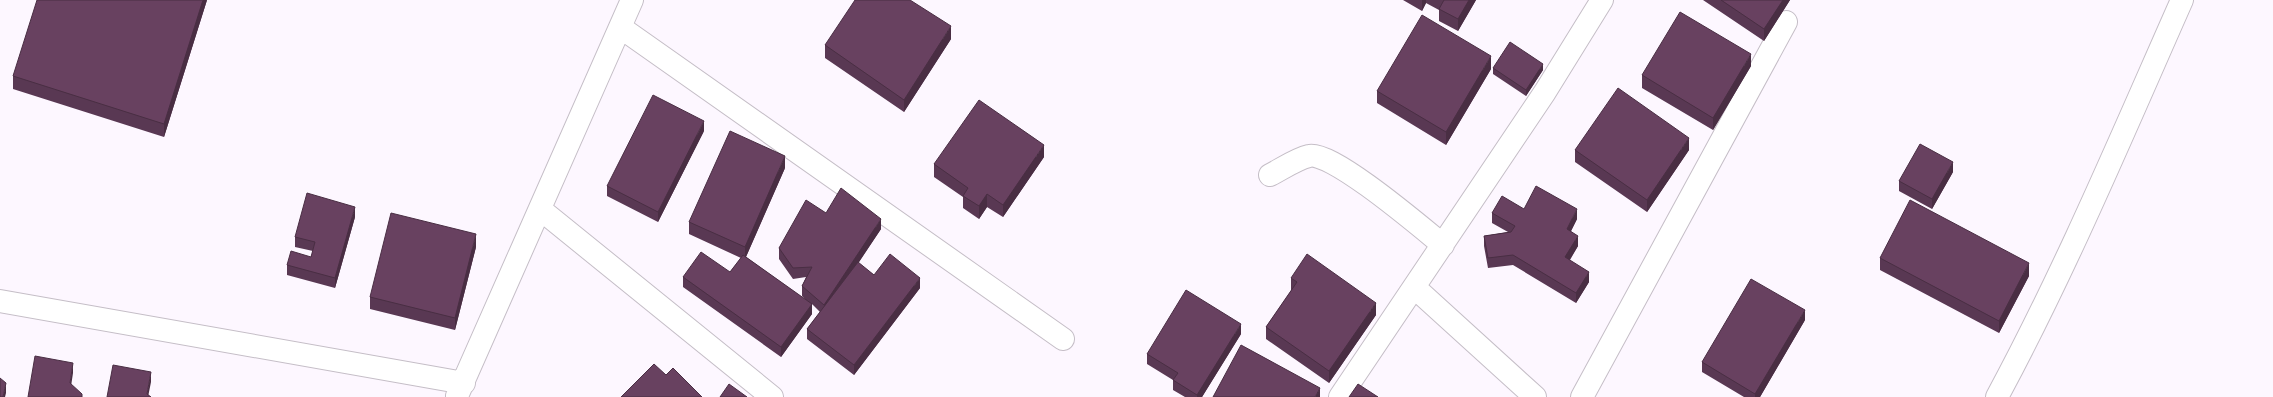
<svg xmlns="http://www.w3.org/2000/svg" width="2273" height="397" viewBox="0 0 2273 397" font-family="'IBM Plex Sans',sans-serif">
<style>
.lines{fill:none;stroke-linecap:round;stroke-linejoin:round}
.minor-casing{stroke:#c5bec7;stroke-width:24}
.minor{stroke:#fff;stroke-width:22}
.wall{fill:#593853}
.shaded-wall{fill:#492e43}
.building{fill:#684160;stroke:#492e43}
</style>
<rect width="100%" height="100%" fill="#fdf7ff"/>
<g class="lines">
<defs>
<path id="minor" d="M620 27 1063 339
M1270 175C1282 169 1296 159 1309 156 1331 150 1422 228 1443 245
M540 209 772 397
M1414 287 1535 397
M0 301 464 383
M457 396 632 0
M1340 397 1545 92 1602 0
M1582 397 1786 22
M1997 397C2066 269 2123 133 2182 0"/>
</defs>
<use href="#minor" class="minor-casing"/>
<use href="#minor" class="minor"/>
</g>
<path class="wall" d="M207 0 164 137 13 89V76Z
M1403 0H1476L1458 31 1439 21V10L1426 3 1422 11Z
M1703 0H1790L1764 41Z
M951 39 904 112 825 58V45Z
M1751 66 1713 130 1642 88V75Z
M1493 68 1543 70 1526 96 1493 74Z
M1491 69 1446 145 1377 103V91Z
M704 131 658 222 607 196V186Z
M1575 150H1689L1647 212 1575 162Z
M1044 157 1003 217 987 207 979 219 963 208V197L934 177V164Z
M785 168 746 257 807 301 802 296V286L806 277 793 279 779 259V248L826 213 881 229 858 263 874 275 920 288 854 375 807 339V329L820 312 812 304V314L781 357 683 287V277L730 272 741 258 689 234V222Z
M1953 172 1932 209 1899 191V181Z
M1524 209 1577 219 1571 231 1578 246 1570 260 1589 282 1576 303 1513 265 1488 268 1484 246V236L1508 232 1492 223V213Z
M355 217 335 288 287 275V265L311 257 313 251 295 247V237Z
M476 247 455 330 370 309V297Z
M1880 258 2029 276 1999 333 1880 270Z
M1291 278 1376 315 1329 383 1266 339V327L1291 291Z
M1805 320 1760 397H1744L1702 372V362Z
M1241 334 1202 397H1185L1173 390V380L1147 364V354Z"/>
<path class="shaded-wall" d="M203 0H207L164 137V124Z
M1422 0H1426V3L1422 11Z
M1469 0H1476L1458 31V19Z
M1783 0H1790L1764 41V29Z
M951 26V39L904 112V100Z
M1751 54V66L1713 130V118Z
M1491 56V69L1446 145V132Z
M1543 64V70L1526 96V90Z
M704 121V131L658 222V212Z
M1689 138V150L1647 212V200Z
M1044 145V157L1003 217V205Z
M785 156V168L745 259V247Z
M1953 162V172L1932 209V199Z
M987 194V207L979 219V206Z
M355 207V217L335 288V278Z
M1577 209V219L1567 239V229Z
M881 219V229L824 315V305Z
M476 234V247L455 330V318Z
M1578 236V246L1565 267V257Z
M2029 263V276L1999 333V321Z
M1589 272V282L1576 303V293Z
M920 278V288L854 375V365Z
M1376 303V315L1329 383V371Z
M812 304V314L781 357V347Z
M1805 310V320L1760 397H1755V394Z
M1241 324V334L1202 397H1197V395Z
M73 363V373L70 393V383Z
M151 372V382L148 397 147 394Z
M6 383V393L5 397H3Z
M1320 388V397H1315Z"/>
<path class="building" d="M37 0H203L164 124 13 76Z
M855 0H910L951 26 904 100 825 45Z
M1444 0H1469L1458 19 1439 9Z
M1721 0H1783L1764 29Z
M1680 12 1751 54 1713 118 1642 75Z
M1422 15 1491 56 1446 132 1377 91Z
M1510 42 1543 64 1526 90 1493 68Z
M1618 88 1689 138 1647 200 1575 150Z
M653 95 704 121 658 212 607 186Z
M979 100 1044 145 1003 205 987 194 979 206 963 196 968 188 934 164Z
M730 131 785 156 745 247 689 222Z
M1920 144 1953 162 1932 199 1899 181Z
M1536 186 1577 209 1567 229 1578 236 1565 257 1589 272 1576 293 1513 255 1488 258 1484 236 1511 232 1515 226 1492 213 1502 196 1524 209Z
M841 188 881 219 824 305 802 286 812 267 793 268 779 248 806 200 826 213Z
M307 193 355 207 335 278 287 265 291 251 311 257 315 242 295 237Z
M1910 200 2029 263 1999 321 1880 258Z
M391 213 476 234 455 318 370 297Z
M701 252 730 272 743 255 812 304 781 347 683 277Z
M890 254 920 278 854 365 807 329 858 262 874 275Z
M1307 254 1376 303 1329 371 1266 327 1297 282 1291 278Z
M1751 279 1805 310 1755 394 1702 362Z
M1186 290 1241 324 1197 395 1173 380 1178 373 1147 354Z
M1241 345 1320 388 1315 397H1213Z
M35 356 73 363 70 383 82 394V397H28Z
M654 364 666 375 673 368 702 397H621Z
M113 365 151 372 147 394 151 397H107Z
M0 378 6 383 3 397H0Z
M729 384 747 397H720Z
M1358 384 1378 397H1349Z"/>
</svg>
